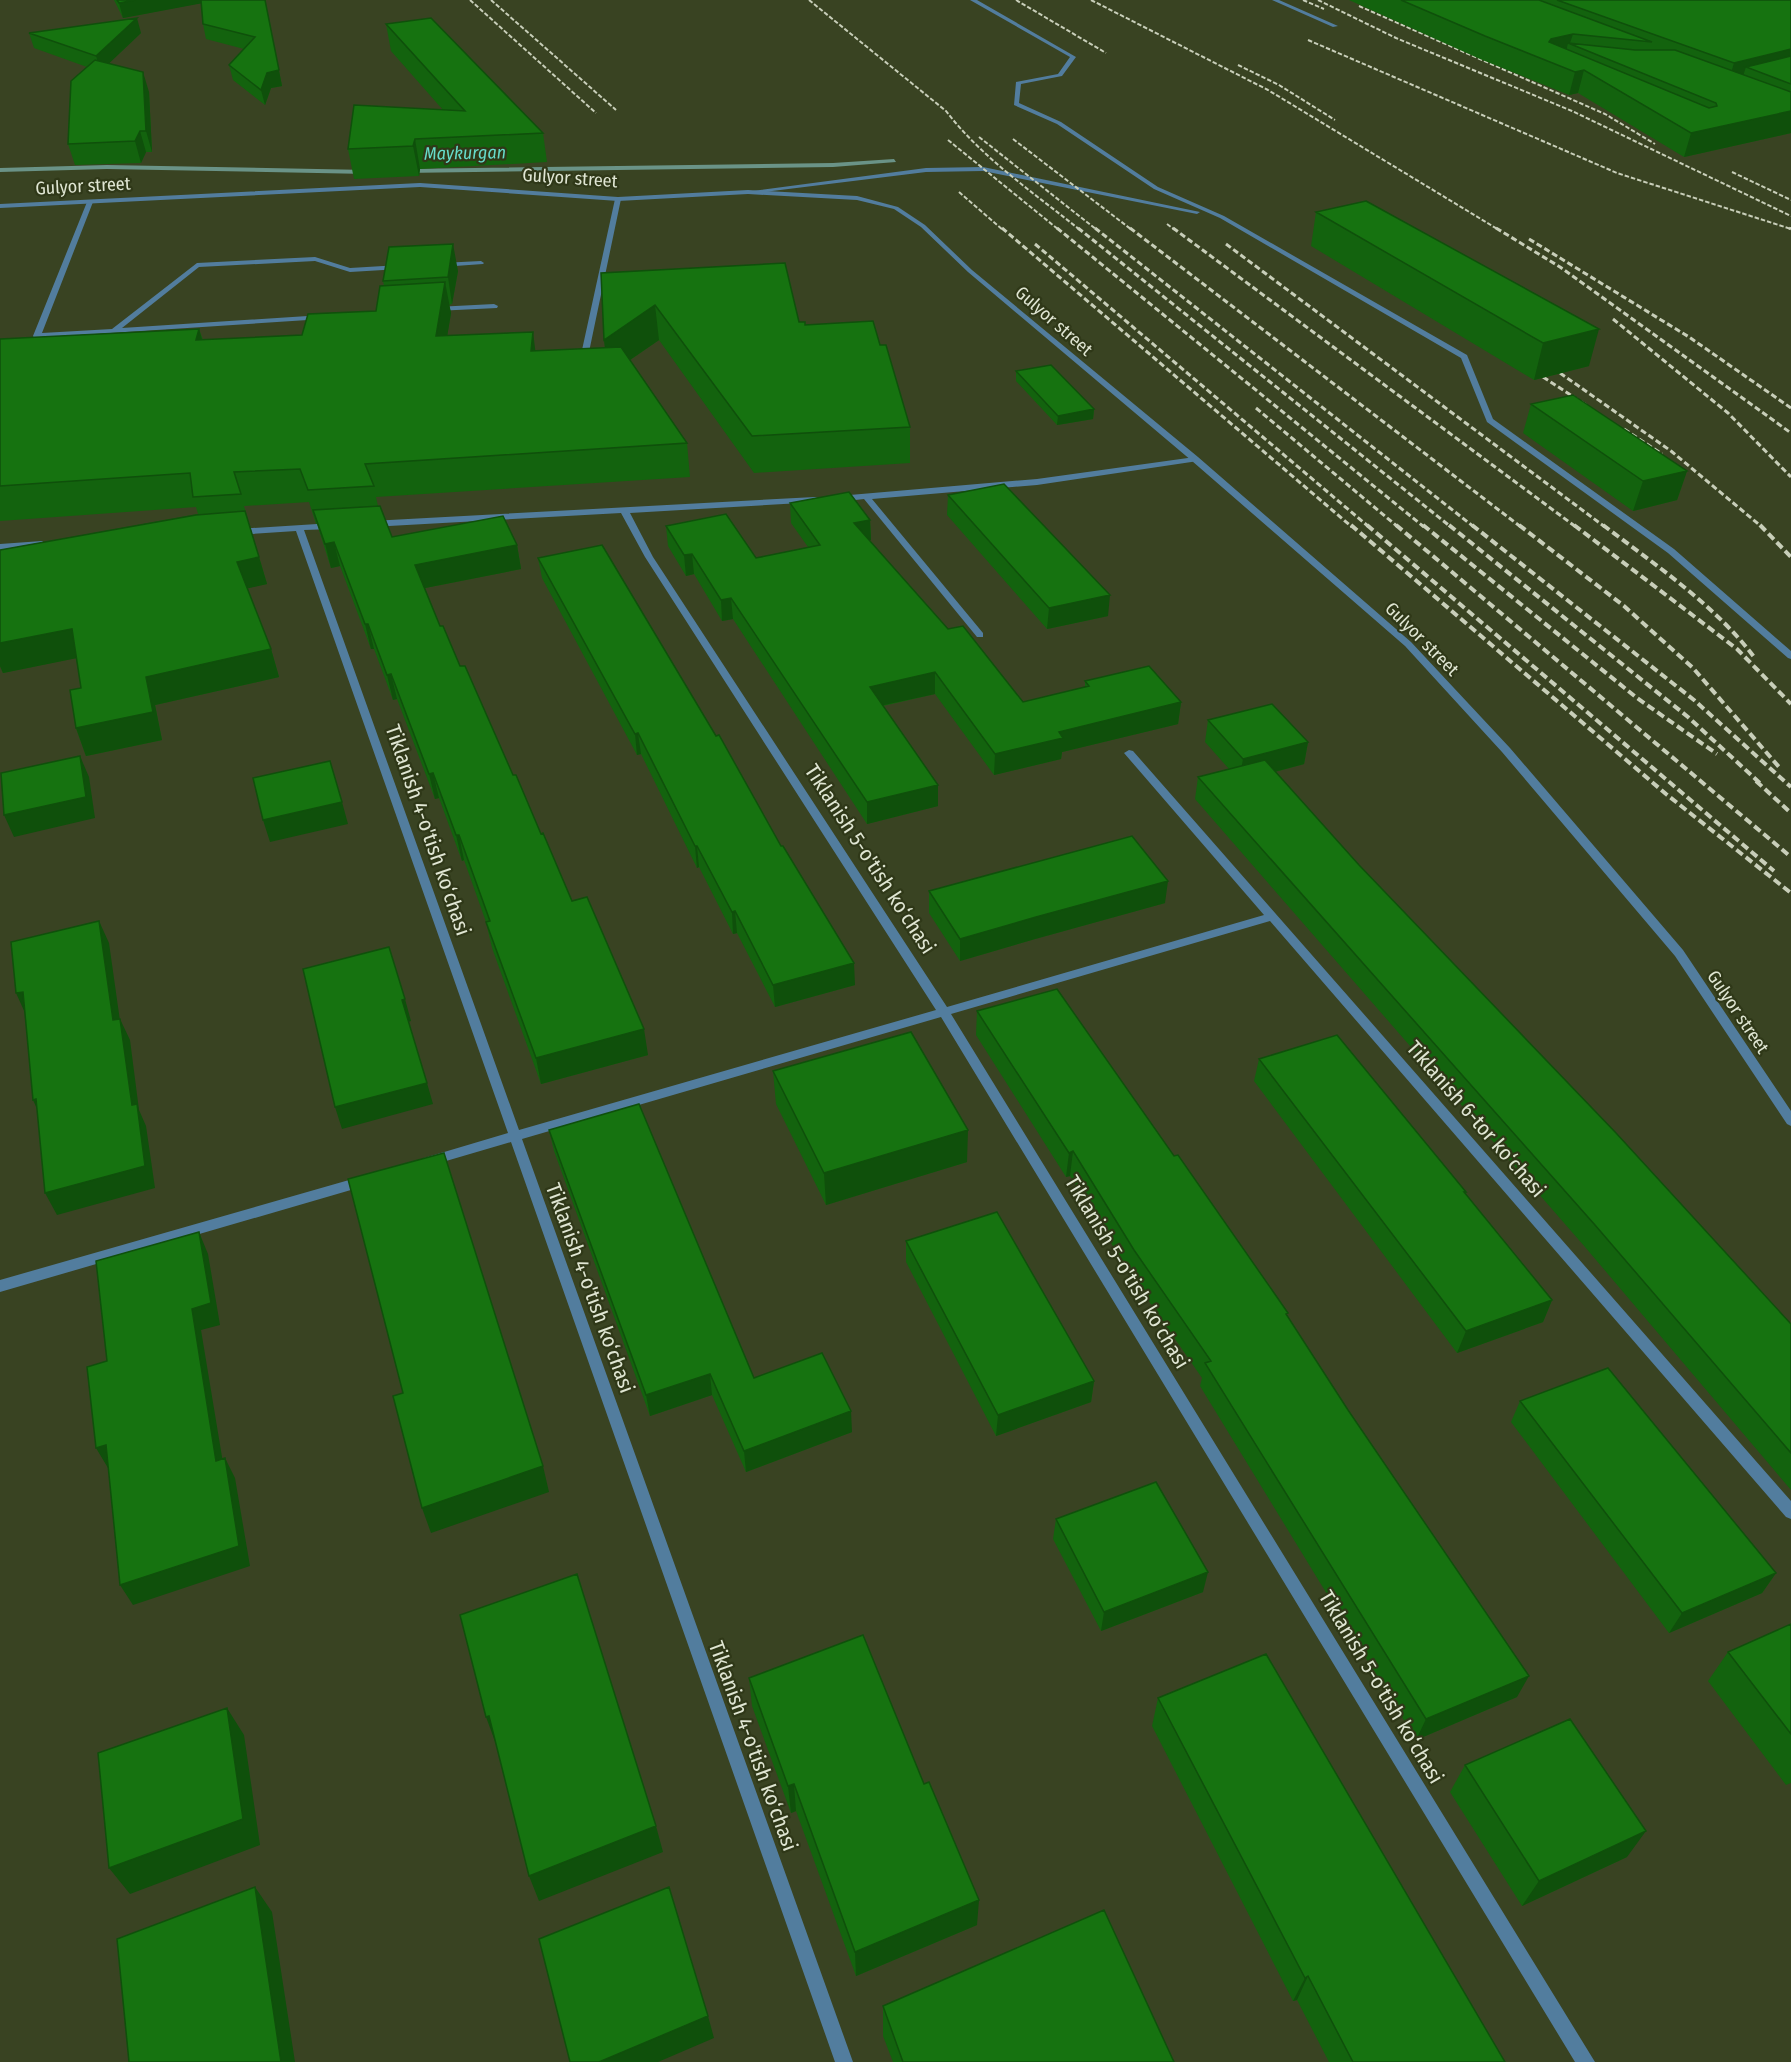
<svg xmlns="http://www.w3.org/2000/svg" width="1791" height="2062" viewBox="0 0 1791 2062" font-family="'Fira Sans Condensed',sans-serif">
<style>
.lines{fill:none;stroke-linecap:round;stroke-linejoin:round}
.stream{fill:#6a9387;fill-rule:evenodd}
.service{fill:#527d9e;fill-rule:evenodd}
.minor{fill:#527d9e;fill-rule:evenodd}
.tertiary{fill:#527d9e;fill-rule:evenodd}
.rail-far2{stroke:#c8ceb9;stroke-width:2;stroke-dasharray:4.5 2;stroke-linecap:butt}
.rail-far1{stroke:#c8ceb9;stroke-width:3;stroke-dasharray:6 3;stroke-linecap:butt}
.rail{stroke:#c8ceb9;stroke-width:4;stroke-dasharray:8 4;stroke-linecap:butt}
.wall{fill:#13630e}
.shaded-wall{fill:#0f500b}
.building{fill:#167310;stroke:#0f500b;stroke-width:1.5}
.labels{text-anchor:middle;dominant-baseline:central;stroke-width:4.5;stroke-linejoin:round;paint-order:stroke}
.far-water-label{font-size:18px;font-style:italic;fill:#66dcca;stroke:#2f3818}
.far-street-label{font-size:18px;fill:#e0e6d3;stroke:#2f3818}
.street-label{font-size:21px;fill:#e0e6d3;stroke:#2f3818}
</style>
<rect width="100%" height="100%" fill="#394322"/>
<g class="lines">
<path class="stream" d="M894 159 896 162 833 167 403 173 400 171 403 169 833 163Z
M107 165 368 170 371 172 368 174 107 169 0 172V168Z"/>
<path class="service" d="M970 0H977L1076 57 1062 76 1021 84 1019 103 1061 122 1158 187 1224 216 1467 355 1493 419 1674 549 1791 651V659L1788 658 1668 553 1487 422 1461 358 1220 218 1154 189 1057 124 1014 105 1016 82 1058 74 1070 57Z
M1272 0H1279L1338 26 1333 27Z
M983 167 1200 212 1197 214 983 171 926 172 748 194 745 192 926 168Z
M618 197 621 199 589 352 585 354 568 355V351L582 350 615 199Z
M90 200 93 202 42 333 112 329 197 263 315 257 350 268 400 265 403 267 400 269 350 272 315 261 199 267 122 328 323 315 327 317 323 319 34 338 33 336 87 202Z
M481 261 484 263 483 264 441 267 438 265 441 263Z
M494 304 498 306 497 308 436 311 432 309 436 307Z"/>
<path class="minor" d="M1195 457 1199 459 1198 461 1037 485 872 499 983 633V637H977L864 499 838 502 834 499 838 496 1037 479Z
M815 497 818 498V502L630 513 653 557 947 1007 1264 915 1124 753 1129 750 1133 751 1791 1501V1519L1786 1517 1270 921 951 1014 1595 2062H1575L941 1017 522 1139 853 2062H835L511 1142 429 1166 424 1164 423 1161 424 1158 508 1133 296 531 236 535 232 532 236 529 333 523 337 526 333 529 304 530 519 1130 936 1010 645 557 621 513 371 527 367 524 371 521Z
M42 541 46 544 45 546 0 550V544Z
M363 1176 368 1177 369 1181 368 1185 0 1292V1280Z"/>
<path class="tertiary" d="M420 183 618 197 748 190 857 196 898 207 925 225 972 270 1198 457 1411 642 1510 748 1683 950 1791 1111V1126L1787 1124 1675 956 1502 752 1405 646 1192 461 968 272 921 227 894 209 857 200 748 194 618 201 420 187 0 208V204Z"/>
<path class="rail-far2" d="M470 0 596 113
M491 0 616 110
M809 0 946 111C982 158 1034 193 1080 230
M1016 0 1106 53
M1091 0 1268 90 1499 230
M1303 0 1324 9
M1318 0 1396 38 1572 111 1791 216
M1359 6 1605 114 1655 144
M1308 40 1617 173 1791 229
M1238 65 1279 85 1335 120
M979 137 1097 230
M1013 139 1132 230
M948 140 1059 230
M1732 172 1791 200
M959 192 1003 230
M1167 224 1175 230"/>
<path class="rail-far1" d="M1002 228 1352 527
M1057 228 1424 527
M1078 228 1451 527
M1095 228 1474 527
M1130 228 1521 527
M1173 228 1576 527
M1496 228 1560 267 1791 433
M1789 228 1791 229
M1529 239 1689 337 1791 408
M1035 244 1369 527
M1226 244 1605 527
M1613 319 1728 413 1791 477
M1560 373 1671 451 1762 527
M1543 377 1586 405
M1256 408 1398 527
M1624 429 1662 454"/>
<path class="rail" d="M1351 525 1666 794 1791 893
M1367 525 1774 871
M1396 525 1791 857
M1423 525 1637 698 1717 754
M1449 525 1688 717 1762 785
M1472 525 1694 700 1791 787
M1519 525 1624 606 1693 668 1779 767
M1574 525 1737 649 1791 704
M1603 525C1653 563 1717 607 1754 657
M1760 525 1791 557
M1756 781 1791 813"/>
</g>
<path class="wall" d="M114 0H265L282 86 271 88 265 105 233 80 229 65 244 49 206 39 203 24 201 3 123 18Z
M1349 0H1791V133L1684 157 1578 93 1569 95 1480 59Z
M386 24 543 133 547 162 420 169 419 176 354 179 348 149 443 110 391 51Z
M29 33H141L109 63 149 92 152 152H146L141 163 75 165 68 144 87 67 34 48Z
M1316 212 1589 366 1534 380 1311 246Z
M458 271 452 304 449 305 451 313 447 336 535 351 605 348 601 273 799 322 805 325 880 345 910 427V463L754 473 659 340 630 360 687 443 690 477 376 497 378 506 392 537 517 545 521 569 425 588 440 626 541 834 572 901 648 1055 541 1084 492 948 486 922 464 860 462 861 439 798 435 799 397 699 393 700 374 649H371L340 566 331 568 317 524H316L309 502 244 506 267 584 247 588 271 649 279 677 155 705 162 740 86 756 76 728 81 688 76 658 3 673 0 666V550L198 514 196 507 0 521V339L199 329 203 340 302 335 376 311 384 286 383 281Z
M1016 371 1094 409 1093 419 1057 425 1016 381Z
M1531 404 1687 471 1677 500 1633 511 1523 433Z
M948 495 1108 616 1047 629 947 515Z
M790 503 870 520 871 540H869L948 629 1023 702 1085 688V681L1181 702 1178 724 1062 752 1061 759 994 775 935 694 883 706 938 785V806L867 824 733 619 722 621 694 574 686 576 668 546 666 526 756 558 808 547 791 523Z
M538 558 855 985 775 1007 737 933 733 934 699 867 697 868 641 754 637 755 542 578Z
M1208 720 1308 742 1304 764 1275 772 1359 865 1791 1324V1490L1585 1247 1195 799 1198 777 1229 769 1205 742Z
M929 891 1165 903 1035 939 960 961 929 913Z
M977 1011 1174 1156 1287 1316 1517 1697 1416 1740 1200 1386 1202 1378 1130 1274 1070 1176 1066 1177 976 1035Z
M1259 1059 1465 1194 1552 1300 1543 1322 1457 1353 1254 1081Z
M773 1071 967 1162 826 1205 776 1104Z
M549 1130 754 1378 852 1432 746 1472 712 1395 650 1416 554 1151Z
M906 1241 1094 1381 1091 1402 996 1436 906 1262Z
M1520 1401 1776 1573 1762 1593 1669 1633 1511 1422Z
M1056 1519 1203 1592 1101 1631 1053 1539Z
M1791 1624V1783L1786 1785 1708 1681 1728 1652Z
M749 1678 977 1925 856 1976 796 1811 791 1813 752 1706Z
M1158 1698 1505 2062H1329L1297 2000 1293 2001 1152 1726Z
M1465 1765 1627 1857 1522 1906 1450 1792Z
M883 2006 1174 2062H893L883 2036Z"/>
<path class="shaded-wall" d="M135 0H203V3L123 18 119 3Z
M265 0 282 86 271 88 265 105 261 90Z
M137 18 141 33 101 71 96 56Z
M1573 34 1570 43H1568L1565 56 1549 42 1551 39Z
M1791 49V70L1746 67 1741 82 1727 86 1734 63Z
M1584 70 1578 93 1569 95 1575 72Z
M143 72 149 92 152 152 146 131Z
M1791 111V133L1684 157 1691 133Z
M140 131 146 152 141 163 135 141Z
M415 139 420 169 419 176 413 146Z
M453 244 458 271 452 304 448 277Z
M445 282 451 313 442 368 436 336Z
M655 305 659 340 608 375 604 340Z
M199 329 208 360 196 340Z
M1599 329 1589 366 1534 380 1543 343Z
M533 332 537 364 531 351Z
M1094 409 1093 419 1057 425 1058 416Z
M1687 471 1677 500 1633 511 1643 481Z
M870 520 871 540 854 543V523Z
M334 542 340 566 331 568 325 544Z
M517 545 521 569 420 589 415 565Z
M692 554 694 574 686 576 684 555Z
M259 557 267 584 245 589 237 562Z
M1110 595 1108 616 1047 629 1049 608Z
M731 598 733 619 722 621 721 600Z
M365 624H368L374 649H371Z
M72 629 82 657 3 673 0 666V643Z
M271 649 279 677 155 705 162 740 86 756 76 728 146 677Z
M935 672V694L870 708V687Z
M391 674 397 699 393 700 387 675Z
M1181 702 1178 724 1062 752 1061 759 994 775 995 754 1059 732Z
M638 733 641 754 637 755 635 734Z
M1308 742 1304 764 1239 781 1243 759Z
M80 756 89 777 95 818 14 837 4 815Z
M433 773 439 798 435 799 429 774Z
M938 785V806L867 824V802Z
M342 802 348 824 270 842 263 820Z
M456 835H459L464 860 462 861Z
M695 846H697L699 867 697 868Z
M1168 881 1165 903 1035 939 960 961V939L1036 917Z
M735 911 737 933 733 934 732 912Z
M99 921 109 943 123 1042 113 1020Z
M854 963 855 985 775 1007 773 985Z
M23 992 26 1015 16 993Z
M405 999 411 1021 408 1022 402 1000Z
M120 1019 130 1040 139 1110 146 1126 155 1188 57 1215 45 1193 132 1105Z
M644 1029 648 1055 541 1084 536 1058Z
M427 1083 433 1104 342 1129 335 1107Z
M36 1099 43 1122 33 1100Z
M968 1130 967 1162 826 1205 824 1173Z
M1073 1151 1070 1176 1066 1177 1069 1153Z
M199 1232 208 1254 220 1325 201 1330 226 1481 216 1461 192 1309Z
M1552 1300 1543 1322 1457 1353 1466 1331Z
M710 1374 712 1395 650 1416 646 1395Z
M1094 1381 1091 1402 996 1436 998 1415Z
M851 1411 852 1432 746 1472 744 1451Z
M106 1445 118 1465 108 1468 96 1448Z
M225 1458 235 1478 250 1566 133 1605 120 1585Z
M543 1466 549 1492 431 1533 422 1508Z
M1208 1572 1203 1592 1101 1631 1104 1612Z
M1776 1573 1762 1593 1669 1633 1682 1613Z
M1529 1676 1517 1697 1416 1740 1426 1719Z
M227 1708 244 1735 260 1845 130 1894 109 1868Z
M489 1716 496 1744 486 1717Z
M794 1784 796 1811 791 1813 788 1786Z
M656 1826 663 1852 539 1901 529 1876Z
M1646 1831 1627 1857 1522 1906 1539 1881Z
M255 1887 272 1912 295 2062H281Z
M979 1900 977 1925 856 1976 855 1952Z
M1308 1976 1297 2000 1293 2001 1305 1978Z
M708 2016 714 2038 658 2062H599Z"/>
<path class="building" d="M117 0H135L119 3Z
M201 0H265L279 70 267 73 261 90 229 65 255 37 203 24Z
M1401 0H1539L1652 42 1573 34 1551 39 1549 42 1709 108 1717 106 1716 103 1568 43 1635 50H1675L1791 92V111L1691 133 1584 70 1575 72 1485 36Z
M1557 0H1791V49L1734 63Z
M137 18 96 56 29 33Z
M431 18 543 133 415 139 413 146 348 149 354 105 465 111 386 24Z
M1791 56V84L1746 67Z
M95 60 143 72 146 131H140L135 141 68 144 71 81Z
M1366 201 1599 329 1543 343 1316 212Z
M453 244 448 277 383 281 389 247Z
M785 263 799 322H805V325L873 321 880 345H886L910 427 752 436 655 305 604 340 601 273Z
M445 282 436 336 533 332 531 351 621 347 687 443 365 464 374 486 308 490 300 469 234 472 241 494 193 497 190 473 0 486V339L199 329 196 340 302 335 308 314 376 311 380 286Z
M1051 365 1094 409 1058 416 1016 371Z
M1573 395 1687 471 1643 481 1531 404Z
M1004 484 1110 595 1049 608 948 495Z
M849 492 870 520 854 523 948 629 963 626 1023 702 1089 686 1085 681 1149 666 1181 702 1059 732 1063 738 995 754 935 672 870 687 938 785 867 802 731 598 721 600 692 554 684 555 666 526 726 514 756 558 820 545 790 503Z
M380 506 392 537 503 516 517 545 415 565 440 626H443L460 666H465L513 775H516L541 834 543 833 572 901 587 897 644 1029 536 1058 486 922 490 921 459 835H456L433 773 429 774 391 674 387 675 368 624H365L334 542 325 544 313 510Z
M245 511 259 557 237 562 271 649 146 677 153 712 76 728 70 690 81 688 72 629 0 643V550L196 515Z
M602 545 716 736 719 735 781 846H783L854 963 773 985 735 911 732 912 697 846H695L638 733 635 734 538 558Z
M1272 704 1308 742 1243 759 1208 720Z
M80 756 86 797 4 815 1 773Z
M1265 760 1359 865 1616 1133 1791 1324V1453L1595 1225 1198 777Z
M330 761 342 802 263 820 253 778Z
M1132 836 1168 881 1036 917 960 939 929 891Z
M99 921 113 1020 120 1019 132 1105 137 1104 145 1166 45 1193 36 1099 33 1100 23 992 16 993 11 942Z
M389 947 405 999 402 1000 427 1083 335 1107 303 969Z
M1057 989 1174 1156 1178 1155 1288 1313 1286 1314 1348 1410 1529 1676 1426 1719 1205 1363 1211 1361 1134 1250 1073 1151 1069 1153 977 1011Z
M911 1032 968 1130 824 1173 773 1071Z
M1337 1035 1466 1192H1464L1552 1300 1466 1331 1259 1059Z
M639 1104 754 1378 822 1353 851 1411 744 1451 710 1374 646 1395 549 1130Z
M444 1153 543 1466 422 1508 393 1396 403 1393 348 1179Z
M997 1212 1094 1381 998 1415 906 1241Z
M199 1232 211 1303 192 1309 216 1461 225 1458 239 1546 120 1585 106 1445 96 1448 87 1367 107 1361 96 1261Z
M1608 1368 1776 1573 1682 1613 1520 1401Z
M1156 1482 1208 1572 1104 1612 1056 1519Z
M577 1574 656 1826 529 1876 489 1716 486 1717 460 1615Z
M1791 1624V1734L1728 1652Z
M863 1635 924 1784 929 1782 979 1900 855 1952 794 1784 788 1786 749 1678Z
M1266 1654 1505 2062H1353L1308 1976 1305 1978 1158 1698Z
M227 1708 243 1819 109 1868 98 1753Z
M1570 1719 1646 1831 1539 1881 1465 1765Z
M255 1887 281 2062H129L117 1939Z
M669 1887 708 2016 599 2062H570L539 1939Z
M1104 1910 1174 2062H903L883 2006Z"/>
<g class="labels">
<g class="far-water-label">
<text transform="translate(465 153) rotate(-1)">Maykurgan</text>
</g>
<g class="far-street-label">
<text transform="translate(570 178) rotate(4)">Gulyor street</text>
<text transform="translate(83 186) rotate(-3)">Gulyor street</text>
<text transform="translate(1054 321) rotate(41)">Gulyor street</text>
<text transform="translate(1422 639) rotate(45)">Gulyor street</text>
<text transform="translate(1738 1012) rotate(56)">Gulyor street</text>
</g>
<g class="street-label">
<text transform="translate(428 830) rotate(71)">Tiklanish 4-o'tish ko‘chasi</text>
<text transform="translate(870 859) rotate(57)">Tiklanish 5-o'tish ko‘chasi</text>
<text transform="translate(1476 1119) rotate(49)">Tiklanish 6-tor ko‘chasi</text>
<text transform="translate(1127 1272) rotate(59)">Tiklanish 5-o'tish ko‘chasi</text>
<text transform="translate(590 1288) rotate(70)">Tiklanish 4-o'tish ko‘chasi</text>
<text transform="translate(1381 1687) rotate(59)">Tiklanish 5-o'tish ko‘chasi</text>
<text transform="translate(753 1746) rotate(70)">Tiklanish 4-o'tish ko‘chasi</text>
</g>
</g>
</svg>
